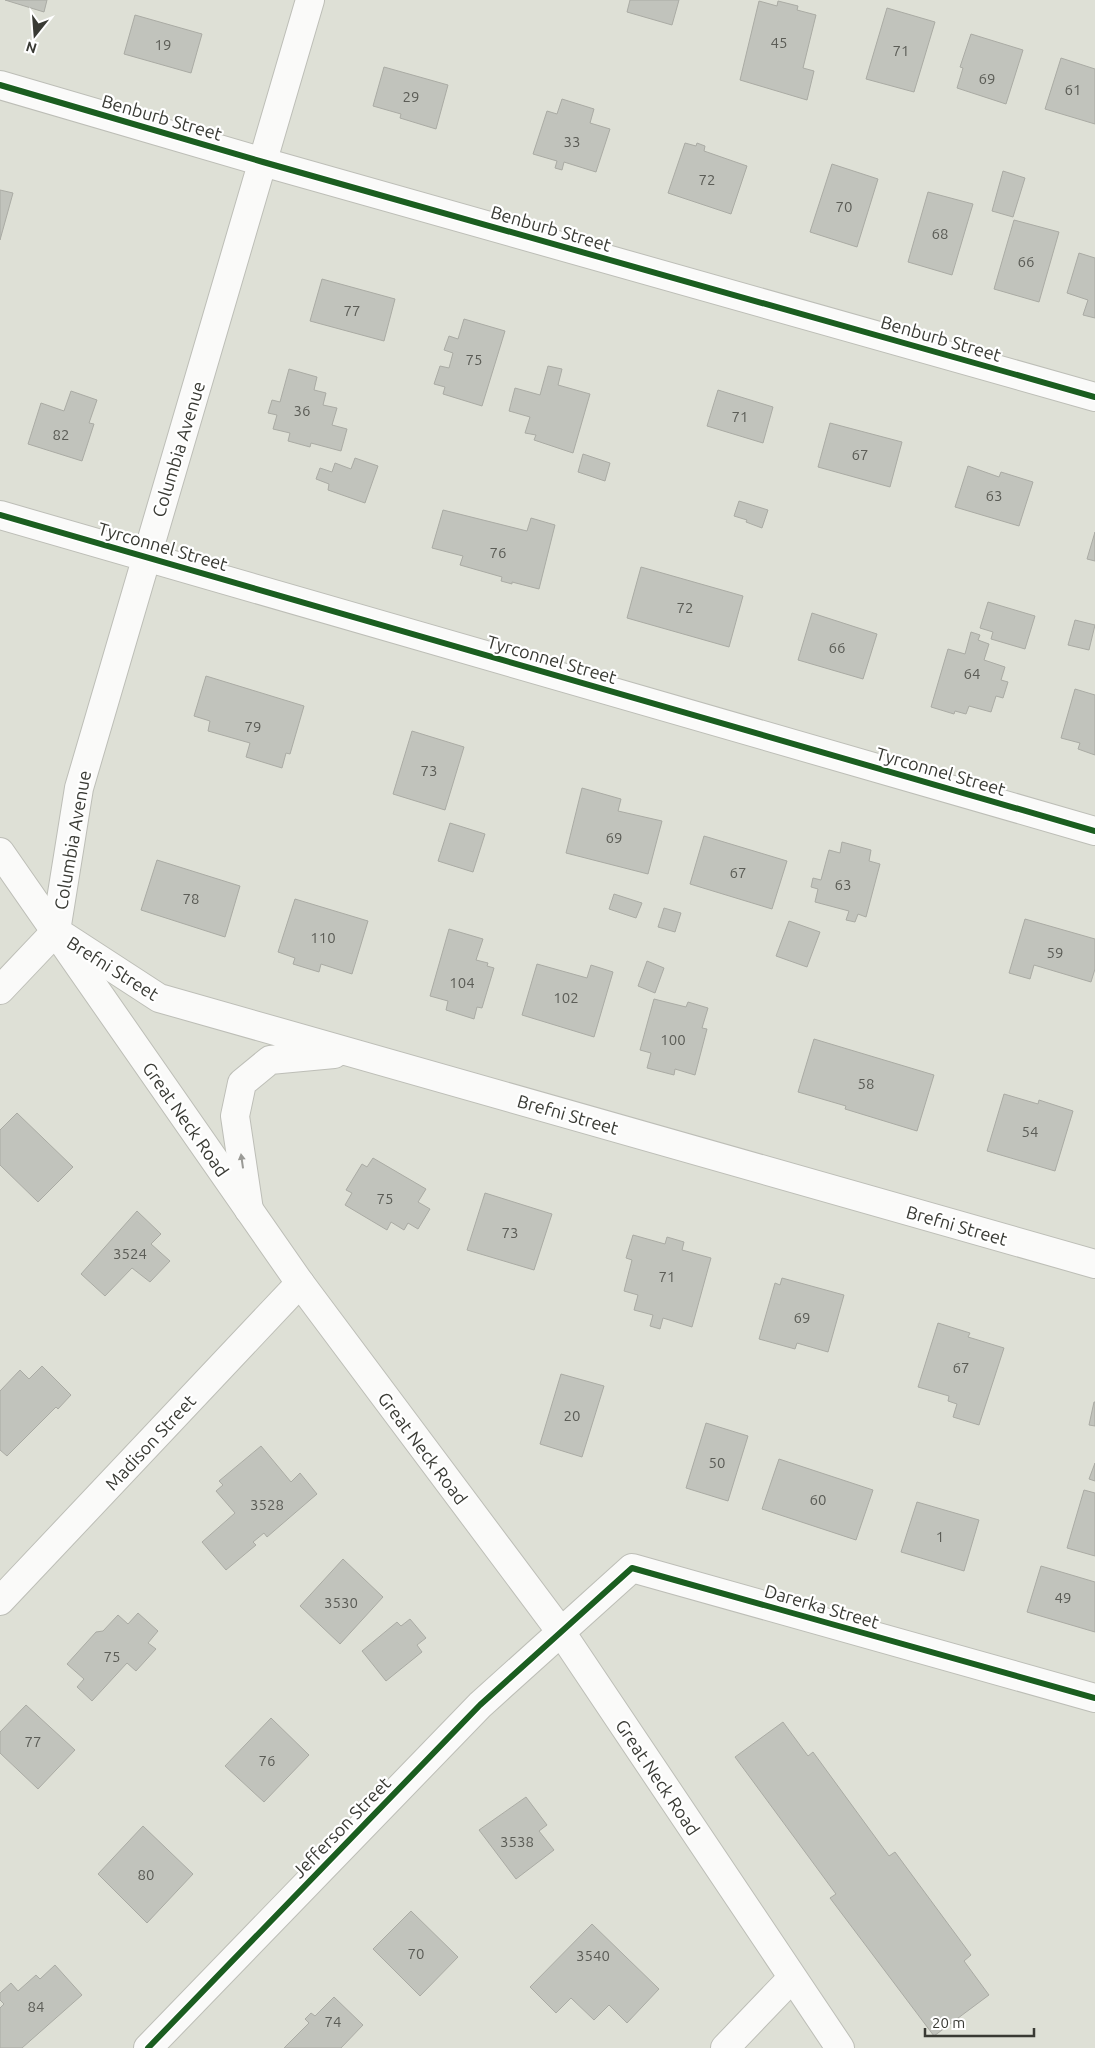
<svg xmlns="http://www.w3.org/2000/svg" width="1095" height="2048" viewBox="0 0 1095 2048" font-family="Ubuntu,sans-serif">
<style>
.building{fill:#c1c3bc;stroke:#aaaba4}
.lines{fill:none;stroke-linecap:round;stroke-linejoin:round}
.minor-casing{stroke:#bdbeb7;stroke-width:30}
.major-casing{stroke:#bdbeb7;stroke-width:30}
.minor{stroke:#fafaf9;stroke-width:28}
.major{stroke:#fafaf9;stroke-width:28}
.cycleway-casing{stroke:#fff;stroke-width:9}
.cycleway{stroke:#1b5e20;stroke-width:6}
.oneway{fill:#9a9a96}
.labels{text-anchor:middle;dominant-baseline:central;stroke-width:4.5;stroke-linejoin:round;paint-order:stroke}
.number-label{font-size:15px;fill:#5b5c56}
.street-label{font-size:18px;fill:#393a34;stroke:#fff}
</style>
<rect width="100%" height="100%" fill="#dee0d6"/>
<path class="building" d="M5 0H47L44 12Z
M630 0H679L672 25 627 12Z
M759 1 777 6 778 1 798 6 797 10 816 15 803 68 814 71 807 100 740 80Z
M887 8 935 22 914 92 866 79Z
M135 15 202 34 191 73 124 54Z
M971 34 1023 50 1006 104 957 88 963 68 960 67Z
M1061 58 1095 69V124L1045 109Z
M384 67 448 85 436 129 400 118 401 114 373 106Z
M562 99 594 109 590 123 610 129 596 172 564 162 562 170 555 168 557 161 533 154 547 111 557 114Z
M685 143 696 146 697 143 705 146 704 151 747 166 731 214 668 193Z
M832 164 878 179 857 247 810 232Z
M1003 171 1025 178 1013 217 992 211Z
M0 190 13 193 0 240Z
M928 192 973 204 952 275 908 262Z
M1014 220 1059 232 1039 302 994 289Z
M1079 253 1095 258V318L1083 315 1088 300 1067 293Z
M322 279 395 299 384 341 310 321Z
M464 319 505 331 482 406 443 394 445 387 434 384 440 366 449 368 453 353 444 350 449 336 458 339Z
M548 366 562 369 558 385 590 394 573 453 534 440 536 435 525 433 530 417 509 411 515 388 540 395Z
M289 369 317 377 314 390 326 393 323 405 337 408 332 425 347 429 341 451 311 443 310 447 288 441 290 433 273 429 277 415 268 413 272 400 280 402Z
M718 390 773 407 763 443 707 426Z
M71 391 97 400 89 423 94 424 82 461 28 444 41 403 64 411Z
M830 423 902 442 890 487 818 467Z
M583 454 610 463 605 481 578 472Z
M355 458 378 466 365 503 328 490 329 484 316 479 320 468 332 472 335 463 351 469Z
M968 466 999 477 1001 472 1033 482 1019 526 955 507Z
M739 501 768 510 762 528 746 522 747 520 734 516Z
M443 510 527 531 531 518 555 525 539 589 512 582V584L501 581 502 577 460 565 463 556 432 548Z
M1095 532V561L1087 559Z
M641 567 743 596 729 647 627 618Z
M988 602 1035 616 1025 649 991 639 993 632 980 628Z
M812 613 877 634 863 679 798 660Z
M1075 620 1095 625 1089 650 1068 645Z
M971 632 980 635 978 640 989 644 984 660 1005 667 1001 680 1008 682 1003 698 996 696 991 712 969 706 966 714 955 711 954 714 931 707 948 649 965 654Z
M206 676 304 706 290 754 286 753 282 768 246 757 250 743 208 731 210 721 194 716Z
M1075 689 1095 695V755L1078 749 1080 743 1061 738Z
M412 731 464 747 445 810 393 794Z
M582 788 621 799 618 811 662 821 648 874 566 853Z
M450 823 485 834 473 872 438 861Z
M704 836 787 861 772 909 690 884Z
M842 842 871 850 869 861 880 864 866 917 858 914 855 922 846 920 849 911 815 902 818 889 811 887 813 878 821 880 829 850 840 853Z
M157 860 240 886 225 937 141 910Z
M614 894 642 903 636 918 609 909Z
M295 899 368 921 352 974 321 964 319 972 293 964 295 958 278 952Z
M664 908 681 913 675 932 658 927Z
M1025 919 1095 939V969L1091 982 1034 965 1030 979 1009 973Z
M789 921 820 932 807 967 776 956Z
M449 929 483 939 476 960 488 963 487 966 494 968 482 1008 477 1007 474 1019 446 1010 448 1001 430 996Z
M647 961 664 968 655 993 638 986Z
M537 964 587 978 591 965 613 972 594 1037 522 1015Z
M654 999 686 1007 688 1002 708 1008 702 1028 707 1029 695 1075 675 1069 674 1075 647 1068 651 1053 640 1050Z
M814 1039 934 1075 917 1131 845 1109 846 1106 798 1092Z
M1004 1094 1038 1104 1039 1100 1073 1111 1055 1171 987 1151Z
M17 1113 73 1167 38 1202 0 1165V1130Z
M373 1158 426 1189 418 1202 430 1209 418 1229 408 1223 404 1230 391 1222 387 1230 345 1205 352 1193 346 1190 362 1164 367 1167Z
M485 1193 552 1214 534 1270 467 1250Z
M137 1211 161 1234 151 1244 170 1261 150 1282 132 1268 105 1296 81 1274Z
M633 1235 665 1244 667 1237 684 1242 682 1250 711 1258 692 1327 663 1318 660 1329 650 1326 653 1315 634 1310 638 1295 624 1291 632 1260 626 1258Z
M782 1278 844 1295 828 1352 797 1343 795 1349 759 1339 775 1283 780 1285Z
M938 1323 970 1333 968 1337 1004 1348 979 1425 953 1417 957 1404 948 1401 949 1396 918 1387Z
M42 1366 71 1395 58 1409 56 1407 7 1456 0 1450V1391L20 1370 29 1379Z
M561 1374 604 1386 582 1457 540 1444Z
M1094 1402H1095V1426L1089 1425Z
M706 1423 748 1436 728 1501 686 1488Z
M261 1446 291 1482 300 1473 317 1494 267 1537 264 1533 253 1542 256 1545 226 1570 202 1542 235 1513 216 1491 223 1485 219 1481Z
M779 1459 873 1490 856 1540 762 1509Z
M1095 1463V1481L1089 1479Z
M1084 1490 1095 1493V1556L1067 1548Z
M917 1502 979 1520 964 1571 901 1552Z
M343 1559 383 1597 340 1644 300 1606Z
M1041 1566 1095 1582V1632L1027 1612Z
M138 1613 158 1631 148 1643 156 1649 136 1671 127 1663 92 1701 77 1687 84 1679 67 1664 96 1632 103 1631 118 1615 128 1624Z
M410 1619 426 1638 417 1645 422 1652 386 1681 362 1651 397 1622 401 1626Z
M26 1705 75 1750 38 1789 0 1753V1732Z
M271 1718 309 1755 264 1802 225 1766Z
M783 1722 808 1756 813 1752 889 1856 895 1852 971 1955 964 1961 989 1995 934 2036 830 1898 836 1894 735 1757Z
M526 1797 547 1825 539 1831 554 1850 516 1879 479 1830Z
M143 1826 193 1874 147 1923 98 1874Z
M411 1911 458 1957 420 1996 373 1949Z
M592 1924 659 1989 627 2023 609 2005 594 2020 571 1998 556 2013 530 1987Z
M55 1965 82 1995 22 2048H0V2008L4 2004 0 2000V1993L11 1983 18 1991 36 1975 40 1979Z
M334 1997 363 2025 341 2048H284L309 2023 305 2019 311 2013 315 2016Z"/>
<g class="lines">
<defs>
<path id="minor" d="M0 85 263 162 1095 397
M0 515 1095 831
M56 931 159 998 1095 1264
M56 931 79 788 310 0
M0 990 56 931
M249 1210 235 1116 242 1083 270 1060 334 1054
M0 1601 300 1283
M148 2048 480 1705 632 1568 1095 1698
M725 2048 792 1978"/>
<path id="major" d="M0 852 300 1283 561 1632 840 2048"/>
</defs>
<use href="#minor" class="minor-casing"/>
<use href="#major" class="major-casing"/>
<use href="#minor" class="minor"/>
<use href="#major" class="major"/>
<defs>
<path id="cycleway" d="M0 85 263 162 1095 397
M0 515 1095 831
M148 2048 480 1705 632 1568 1095 1698"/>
</defs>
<use href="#cycleway" class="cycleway-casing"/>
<use href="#cycleway" class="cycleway"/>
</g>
<defs><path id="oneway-solid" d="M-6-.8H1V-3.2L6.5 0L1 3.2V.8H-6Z" transform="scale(1.25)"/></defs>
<use class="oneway" href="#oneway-solid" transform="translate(242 1161) rotate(-98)"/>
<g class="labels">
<g class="number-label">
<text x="779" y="42">45</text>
<text x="163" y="44">19</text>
<text x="901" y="50">71</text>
<text x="987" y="78">69</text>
<text x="1073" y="89">61</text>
<text x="411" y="96">29</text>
<text x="572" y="141">33</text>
<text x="707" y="179">72</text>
<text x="844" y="206">70</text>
<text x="940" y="233">68</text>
<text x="1026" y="261">66</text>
<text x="352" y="310">77</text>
<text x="474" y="359">75</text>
<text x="302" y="410">36</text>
<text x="740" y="416">71</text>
<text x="61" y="434">82</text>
<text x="860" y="454">67</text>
<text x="994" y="495">63</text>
<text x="498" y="552">76</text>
<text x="685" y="607">72</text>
<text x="837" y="647">66</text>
<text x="972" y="673">64</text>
<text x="253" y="726">79</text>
<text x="429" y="770">73</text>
<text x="614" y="837">69</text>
<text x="738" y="872">67</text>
<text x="843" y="884">63</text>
<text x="191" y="898">78</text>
<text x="323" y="937">110</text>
<text x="1055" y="952">59</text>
<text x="462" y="982">104</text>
<text x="566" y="997">102</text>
<text x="673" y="1039">100</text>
<text x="866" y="1083">58</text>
<text x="1030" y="1131">54</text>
<text x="385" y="1198">75</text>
<text x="510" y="1232">73</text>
<text x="130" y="1253">3524</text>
<text x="667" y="1276">71</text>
<text x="802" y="1317">69</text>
<text x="961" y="1367">67</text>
<text x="572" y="1415">20</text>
<text x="717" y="1462">50</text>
<text x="818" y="1499">60</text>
<text x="267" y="1504">3528</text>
<text x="940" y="1536">1</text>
<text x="1063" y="1597">49</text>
<text x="341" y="1602">3530</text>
<text x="112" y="1656">75</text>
<text x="33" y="1741">77</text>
<text x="267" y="1760">76</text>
<text x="517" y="1841">3538</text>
<text x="146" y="1874">80</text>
<text x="416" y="1953">70</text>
<text x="593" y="1955">3540</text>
<text x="36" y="2006">84</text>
<text x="333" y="2021">74</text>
</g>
<g class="street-label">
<text transform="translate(162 117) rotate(16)">Benburb Street</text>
<text transform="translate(551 228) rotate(16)">Benburb Street</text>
<text transform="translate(941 338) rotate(16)">Benburb Street</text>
<text transform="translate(178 449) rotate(-73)">Columbia Avenue</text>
<text transform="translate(163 546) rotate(16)">Tyrconnel Street</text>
<text transform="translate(552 659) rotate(16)">Tyrconnel Street</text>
<text transform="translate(941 771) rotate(16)">Tyrconnel Street</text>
<text transform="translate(72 840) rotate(-80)">Columbia Avenue</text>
<text transform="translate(113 968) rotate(32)">Brefni Street</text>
<text transform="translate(568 1114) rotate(16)">Brefni Street</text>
<text transform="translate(186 1119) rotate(55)">Great Neck Road</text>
<text transform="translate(957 1225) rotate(16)">Brefni Street</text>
<text transform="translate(150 1442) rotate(-47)">Madison Street</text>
<text transform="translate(423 1448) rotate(53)">Great Neck Road</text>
<text transform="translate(822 1606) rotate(16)">Darerka Street</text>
<text transform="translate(658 1777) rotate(56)">Great Neck Road</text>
<text transform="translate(341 1827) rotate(-46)">Jefferson Street</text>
</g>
</g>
<g transform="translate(35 35) rotate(197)" stroke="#ffffff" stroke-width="4" paint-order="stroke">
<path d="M0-4L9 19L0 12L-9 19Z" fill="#393a34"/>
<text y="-8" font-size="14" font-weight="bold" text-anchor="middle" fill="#393a34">N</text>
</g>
<path d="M925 2028v8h109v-8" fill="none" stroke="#393a34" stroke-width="2.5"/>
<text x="932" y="2028" font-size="15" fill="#393a34" stroke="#ffffff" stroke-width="4" paint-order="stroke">20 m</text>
</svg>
